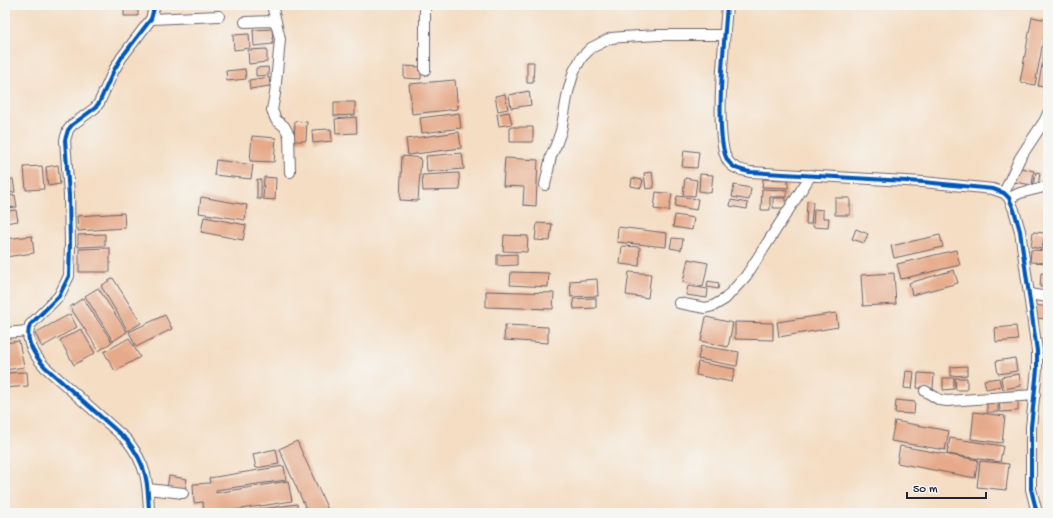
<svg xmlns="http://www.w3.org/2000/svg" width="1053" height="518" viewBox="0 0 1053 518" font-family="'Gochi Hand',sans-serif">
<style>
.building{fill:#e6aa8a}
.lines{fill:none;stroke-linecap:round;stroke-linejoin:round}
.minor-casing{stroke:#6c636b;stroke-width:12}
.minor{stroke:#fff;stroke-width:10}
.cycleway-casing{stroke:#f6f6f2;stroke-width:6}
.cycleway{stroke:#0057b8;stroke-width:4}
</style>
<rect width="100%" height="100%" fill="#f6f6f2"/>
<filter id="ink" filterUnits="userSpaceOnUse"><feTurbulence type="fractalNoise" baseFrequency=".025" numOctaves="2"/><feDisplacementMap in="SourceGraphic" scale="8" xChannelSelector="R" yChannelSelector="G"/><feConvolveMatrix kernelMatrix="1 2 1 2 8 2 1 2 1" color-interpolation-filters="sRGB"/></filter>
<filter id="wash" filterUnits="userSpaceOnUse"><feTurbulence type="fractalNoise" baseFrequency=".012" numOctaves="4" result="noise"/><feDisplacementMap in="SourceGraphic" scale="16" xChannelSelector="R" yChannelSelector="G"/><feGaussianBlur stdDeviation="0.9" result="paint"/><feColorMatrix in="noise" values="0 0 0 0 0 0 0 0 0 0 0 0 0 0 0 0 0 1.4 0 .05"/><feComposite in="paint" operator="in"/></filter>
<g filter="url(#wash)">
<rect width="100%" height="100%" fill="#f4ddc3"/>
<g id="blocks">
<path class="building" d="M124 5H138V16H124Z
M1032 17 1047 20 1035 85 1020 82Z
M272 29 273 44 254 46 253 30Z
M249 34 250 48 234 50 233 35Z
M1047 38H1048V88L1038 86Z
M267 49V62L249 64 248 50Z
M527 62H534L533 83H527Z
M404 66 421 67V79L404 78Z
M268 67 269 75 256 76V68Z
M245 69 246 79 227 81 226 71Z
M269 77 270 86 250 89 249 80Z
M455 80 458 109 412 114 409 84Z
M529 91 531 105 511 108 509 95Z
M505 94 508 109 498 111 495 96Z
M334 102H355V115L334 116Z
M509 112 512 124 499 126 497 114Z
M459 113 461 128 422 133 420 118Z
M356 117 357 133 336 134 335 119Z
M295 121 307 122 306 141H294Z
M510 127H533V142H510Z
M331 129 332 141 313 143 312 130Z
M459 132 461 148 408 155 406 139Z
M252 136 276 138 274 162 250 161Z
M684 150 699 152 697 168 682 167Z
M462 153 464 169 427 172 426 156Z
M402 156 421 158 418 201 400 200Z
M505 158 538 160 536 206 523 205 524 187 503 186Z
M216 160 253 165 251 179 214 175Z
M58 165 60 184 48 186 46 167Z
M42 166 44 189 26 190 24 167Z
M1017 167 1034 171 1032 185 1014 182Z
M652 172 654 188 646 189 644 173Z
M1036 172 1040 173 1038 187 1033 186Z
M459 173 460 190 423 191 422 175Z
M700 174 713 175 711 193 699 191Z
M264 177 276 178 275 200 263 199Z
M632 178 643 180 641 188 631 186Z
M685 178 697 180 695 196 683 195Z
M13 179 15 192 5 194V180Z
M257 179 261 180V199H257Z
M763 179 788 180V188L762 187Z
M734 185 751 188 749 200 732 197Z
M762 189 787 190V197H770V210H761Z
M656 192 672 194 669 211 654 209Z
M15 195 17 207 5 208V196Z
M677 196 698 199 696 210 675 206Z
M201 197 247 205 245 220 199 213Z
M773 198H786V208H773Z
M835 198H850V215H835Z
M731 200 748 203 747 209 730 206Z
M807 201 813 202 811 224H806Z
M814 209 823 210V218H829L828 228 813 227Z
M16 210 18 221 5 223V211Z
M124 213 125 228 78 231 77 216Z
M675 215 694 218 692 230 673 227Z
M204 217 246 225 243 240 201 232Z
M537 223 552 224 550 241 535 240Z
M618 227 667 233 666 247 617 242Z
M856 229 868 234 864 243 852 239Z
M1033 232 1045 233 1042 249 1031 247Z
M1046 233H1048V250L1044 249Z
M105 234V246L78 247V235Z
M504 235 528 236 527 252 503 251Z
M940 235 943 247 894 258 891 246Z
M32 236 34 253 5 257V239Z
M672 238 683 239 681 250 670 248Z
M622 246 640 247 639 266 620 264Z
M110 248V272H79V249Z
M956 250 960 265 901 279 897 264Z
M1031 250 1048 251V263L1030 262Z
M517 254V265L497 266V255Z
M688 259 708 263 703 287 683 282Z
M954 270 958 283 912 295 909 283Z
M511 272 549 273 548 287 510 285Z
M629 272 651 274 648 298 626 295Z
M894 273 896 304 863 306 861 275Z
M1041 273 1048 274V287H1040Z
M113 278 141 323 128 331 101 286Z
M597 279 598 296 571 297 570 281Z
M708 281 719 283 718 289 707 287Z
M688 286 708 289 707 298 686 295Z
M98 288 127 332 113 341 85 296Z
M486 291 554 293 553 309 486 307Z
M83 298 112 342 99 351 70 307Z
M596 298V308L574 309 573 299Z
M1035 305 1048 307 1047 319 1033 318Z
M836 313 838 327 779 337 777 322Z
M70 314 77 327 42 347 35 333Z
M165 315 172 329 136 347 129 332Z
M706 317 733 323 728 347 701 341Z
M735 322 773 323V340L735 339Z
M505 325 548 327V343L504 340Z
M1016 326 1018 340 996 342 995 328Z
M81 329 95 353 74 365 60 340Z
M129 338 140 357 115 371 104 352Z
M19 341 24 367 5 370V343Z
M701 346 739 352 737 366 698 359Z
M1015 358 1017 371 998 374 996 361Z
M698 362 735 369 732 382 696 375Z
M967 366V375L951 376V367Z
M906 371 914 372 912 389 904 388Z
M27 372 28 386 5 388V373Z
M918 373 934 374 933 389 917 388Z
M1019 374 1021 386 1003 389 1001 377Z
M943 378H954V389L943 390Z
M955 378H967V390H956Z
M999 378 1001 386 986 389 984 380Z
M1018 397V411L1000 412 999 398Z
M998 399V412H987V400Z
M896 400 915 402 914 414 895 413Z
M974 412 1005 416 1002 443 971 439Z
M895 421 949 431 945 450 891 441Z
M950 438 1003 446 1000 462 947 454Z
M297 441 329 512 328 513H308L279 449Z
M900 446 978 460 975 478 897 463Z
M276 449 279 464 256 468 253 454Z
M980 461 1009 464 1006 490 977 487Z
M284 466 286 480 216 490V493L288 481 292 501 216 513H204L203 502 194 503 193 484 210 483 209 478Z
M169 476 187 479 185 491 167 488Z
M297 504 298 513H242V512Z
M163 510 202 512V513H162Z"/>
</g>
</g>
<g filter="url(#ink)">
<use href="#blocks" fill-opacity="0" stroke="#6c636b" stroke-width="1"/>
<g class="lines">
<defs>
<path id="minor" d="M272 5 280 39 275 94 272 110 276 120 284 126 289 135 290 172
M727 5C725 36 713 139 728 161 733 169 742 170 750 172L923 182 993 189 1004 193 1009 198 1014 210 1020 231 1037 351V369L1031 427V489L1037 513
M151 19 219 16
M245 22 276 21
M425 70V5
M545 185 551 156 556 145 561 131 568 92 574 71 582 57 591 48 611 38 623 37 658 35H725
M1004 193 1020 158 1045 120 1048 113
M1009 198 1020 193 1048 186
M1029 294 1048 297
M679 303 705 308 713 306 725 299 746 276 811 175
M5 333 28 331
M925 391 940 400 947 401 1035 395
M148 489 183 493
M149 513C148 482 147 466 127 440L45 367C35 356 24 340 30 325L59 296 69 276 70 244 69 195 65 140 68 130 72 125 95 108 99 103 114 70 122 57 151 19 155 5"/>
</defs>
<use href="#minor" class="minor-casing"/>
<use href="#minor" class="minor"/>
<defs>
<path id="cycleway" d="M727 5C725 36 713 139 728 161 733 169 742 170 750 172L923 182 993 189 1004 193 1009 198 1014 210 1020 231 1037 351V369L1031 427V489L1037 513
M149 513C148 482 147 466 127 440L45 367C35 356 24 340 30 325L59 296 69 276 70 244 69 195 65 140 68 130 72 125 95 108 99 103 114 70 122 57 151 19 155 5"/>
</defs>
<use href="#cycleway" class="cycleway-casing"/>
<use href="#cycleway" class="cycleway"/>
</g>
</g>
<rect width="1053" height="518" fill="none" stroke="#f6f6f2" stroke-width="20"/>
<path d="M907 492v6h79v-6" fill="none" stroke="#22223b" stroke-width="2"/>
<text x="913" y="492" font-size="12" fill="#22223b" stroke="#f6f6f2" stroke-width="3" paint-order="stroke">50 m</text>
</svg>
